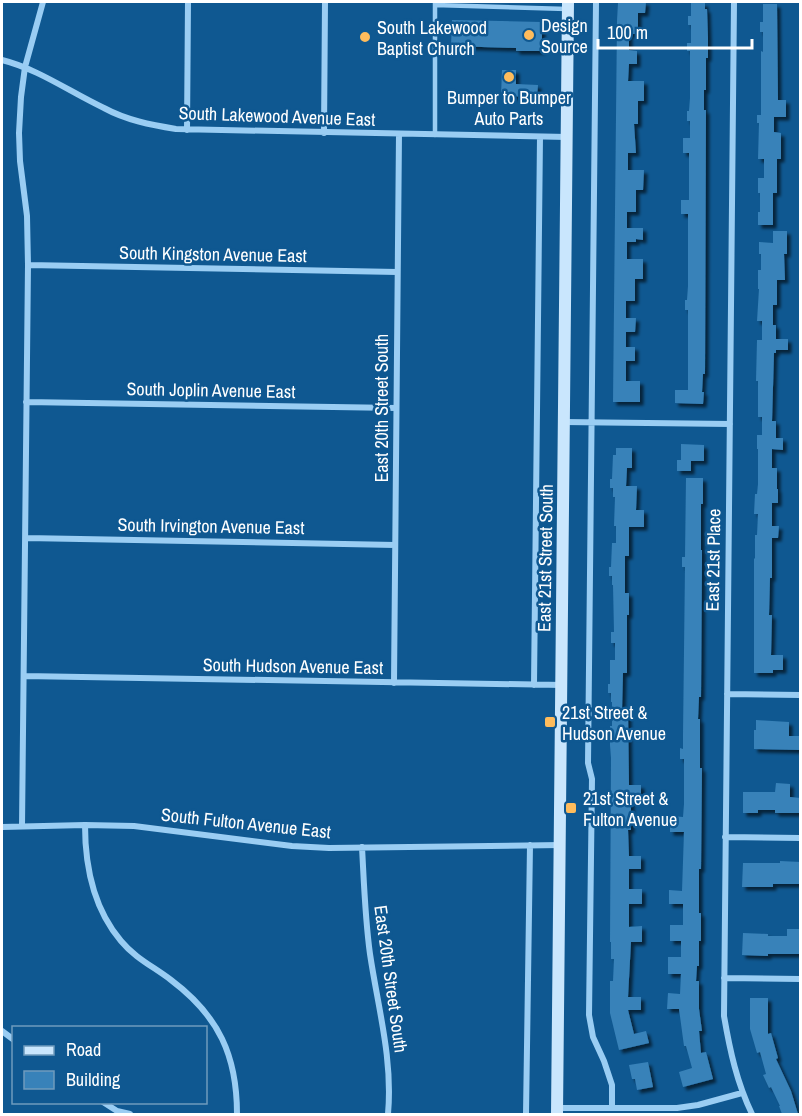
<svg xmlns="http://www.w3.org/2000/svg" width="802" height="1116" viewBox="0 0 802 1116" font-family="'Archivo Narrow',sans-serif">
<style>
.building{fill:#3882b9;filter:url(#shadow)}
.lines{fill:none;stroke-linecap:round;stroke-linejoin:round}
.lane{stroke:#9acdf3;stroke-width:4.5}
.street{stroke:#9acdf3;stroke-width:6}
.secondary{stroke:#c9e6fd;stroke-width:12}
.poi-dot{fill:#ffbc5c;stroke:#0f5891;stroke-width:2}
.labels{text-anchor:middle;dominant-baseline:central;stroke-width:5;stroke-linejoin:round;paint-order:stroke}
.poi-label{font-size:18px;fill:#fff;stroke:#0f5891;text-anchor:start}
.street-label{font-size:18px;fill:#fff;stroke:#0f5891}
</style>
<defs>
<filter id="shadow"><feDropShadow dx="3.5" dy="3.5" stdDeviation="1.5" flood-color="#0009"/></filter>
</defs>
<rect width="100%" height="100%" fill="#0f5891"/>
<path class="building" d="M630 2H646L645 13H638V34H629V50L637 51V64H629L628 81H644V101H638V124H634L636 153H628V170H644L643 190H636V212H627V228H643V240L636 239V242H627V259H643V279H635V301H626V318H636L635 332H626V347H635V361H626V381H640V402H613L617 21 618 3H630Z
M691 3H705V9H707L708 38V58H706V90H704V110H706L705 374H703L702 392H704L703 404 675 403V390H688V310H685V300H687L688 286V214H681V200H689V153H683V138H690V121H687V111H689L690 98V51H687V43H691V25H688V16H691Z
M763 4H777L778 100H786V117H774V132L781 133V159H777V193H773V225H758V212H760V193H758V178H764V159H758L759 123H757V115H761V51L763 52V32H760V22H763Z
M452 20 542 22V51H516V48L451 46Z
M502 70H516V84L538 85 537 97 501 96Z
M773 231H787V254H784L785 280H777V305H773V325H776V339H788V350H776V353H774L772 421H776V438H783V450L772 449V468H777V489H778V503H772V526H779L778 538H772V578H770L769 615H772L771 655H783V670H773V673H754V558L755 559V535H757L758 514H754L755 494H757L758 484V449H757V435H762V417H758V381H756L757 340H762V321H757L759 289H758V270H761V254H759V242L773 243Z
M681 444 704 445V461H691V471H677V460H681Z
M616 448H632V468H627L626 486H637L636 510H644V527H629V556H625V593H629V615H627V673H623L622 710H628L629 785H641V797H631V830H628L629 856H641V869H629V889H642V904H629V927L642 926V942H631L628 997H641V1010H628L634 1034 646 1031 649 1043 619 1050 610 1013V981H613L614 959H611V942H610L611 758 610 745V726H612V702H611V693H608V684H610V660H615V643H611V632H614L613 585H612V576H609V567H611L612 543H616V526H614L615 497H613V488H610V479H612L613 455H616Z
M686 478H703V504H701V550H702V558L701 697H699L698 719H700V768H702L701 869H699V913H701V941H699V966H697L696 981H699V1009L702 1031H699L701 1053 706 1052 713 1079 683 1087 679 1072 692 1068 686 1046H684L679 1009H667L668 993 680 994 681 974H668V957H681V941H670V925H683V904H669V890L682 891 684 832H670V816L683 817 684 804V759H680V748L683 749V735L685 567H682V557H685Z
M756 720 789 722V736H801L800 750 754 749V730H756Z
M776 783 790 784V797L801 798V813H775V810H758V813H743V792H775Z
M780 861 801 862 800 884H773V887H742L743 863H780Z
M787 929H801V954H768V956L742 955 743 933 768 934V936H787Z
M750 998H768V1034L771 1033 778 1058 776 1059 791 1091 798 1114H782L779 1106H780L771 1087 769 1088 763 1075 766 1074 760 1052 757 1053 750 1029Z
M648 1062 653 1087 637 1090 635 1079H632L629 1065Z"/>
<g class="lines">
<path class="lane" d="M435 3V135
M435 5 567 9"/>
<path class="street" d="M596 2 588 763 592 779 589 1015 593 1037 604 1061 612 1085V1108
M734 2 724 1016C730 1051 737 1083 752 1114
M2 60C38 69 70 92 104 108 126 120 151 125 176 129L567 137
M187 130 188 2
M324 133 325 2
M28 265 397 272
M26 402 396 408
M564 422 730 424
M26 538 395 545
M24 676 562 685
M394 683 399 134
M534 685 540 137
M727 694 800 695
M85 825C85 867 93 908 121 941 135 958 154 967 171 980 219 1016 237 1056 237 1114
M22 826 28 265 27 216 20 161 19 133 21 97 25 67 43 2
M2 827 85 825 134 826 292 846 329 848 561 845
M725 837 800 838
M362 847C364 883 365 918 370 954 378 1008 393 1059 388 1114
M724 978 800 979
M2 1031 14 1040
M103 1102 117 1111 130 1114
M557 1108H677L698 1105 742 1093
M526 1114 530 845"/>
<path class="secondary" d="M557 1114 568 2"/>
</g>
<g class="poi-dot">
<circle cx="529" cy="35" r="6"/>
<circle cx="365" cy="37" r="6"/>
<circle cx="509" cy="77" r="6"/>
<rect x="544" y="716" width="12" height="12" rx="3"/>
<rect x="565" y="802" width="12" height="12" rx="3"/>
</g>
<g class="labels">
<g class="poi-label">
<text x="541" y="25">Design<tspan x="541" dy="21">Source</tspan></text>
<text x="377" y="27">South Lakewood<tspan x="377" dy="21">Baptist Church</tspan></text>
<text x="509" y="97" text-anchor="middle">Bumper to Bumper<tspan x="509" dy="21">Auto Parts</tspan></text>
<text x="562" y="712">21st Street &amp;<tspan x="562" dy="21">Hudson Avenue</tspan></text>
<text x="583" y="798">21st Street &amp;<tspan x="583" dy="21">Fulton Avenue</tspan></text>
</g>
<g class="street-label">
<text transform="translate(277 116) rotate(2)">South Lakewood Avenue East</text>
<text transform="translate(213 254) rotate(1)">South Kingston Avenue East</text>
<text transform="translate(211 390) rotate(1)">South Joplin Avenue East</text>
<text transform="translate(381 408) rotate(-90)">East 20th Street South</text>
<text transform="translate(211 526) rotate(1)">South Irvington Avenue East</text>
<text transform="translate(545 558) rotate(-89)">East 21st Street South</text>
<text transform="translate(713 560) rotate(-89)">East 21st Place</text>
<text transform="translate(293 666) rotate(1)">South Hudson Avenue East</text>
<text transform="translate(246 823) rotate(6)">South Fulton Avenue East</text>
<text transform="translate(391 979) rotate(82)">East 20th Street South</text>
</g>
</g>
<rect width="802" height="1116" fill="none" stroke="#ffffff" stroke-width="6"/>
<rect x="12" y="1026" width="195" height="78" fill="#0f5891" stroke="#6f9bbd" stroke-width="1.5"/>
<rect x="24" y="1046" width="30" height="9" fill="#c9e6fd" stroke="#6f9bbd" stroke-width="1.5"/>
<text x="66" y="1056" font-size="18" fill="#ffffff">Road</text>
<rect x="24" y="1071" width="30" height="18" fill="#3882b9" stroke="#6f9bbd" stroke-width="1.5"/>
<text x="66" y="1086" font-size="18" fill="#ffffff">Building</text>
<path d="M598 39v9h154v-9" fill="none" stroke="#ffffff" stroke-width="3"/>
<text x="607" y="39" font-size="18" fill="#ffffff" stroke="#0f5891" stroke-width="4.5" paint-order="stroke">100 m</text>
</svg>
